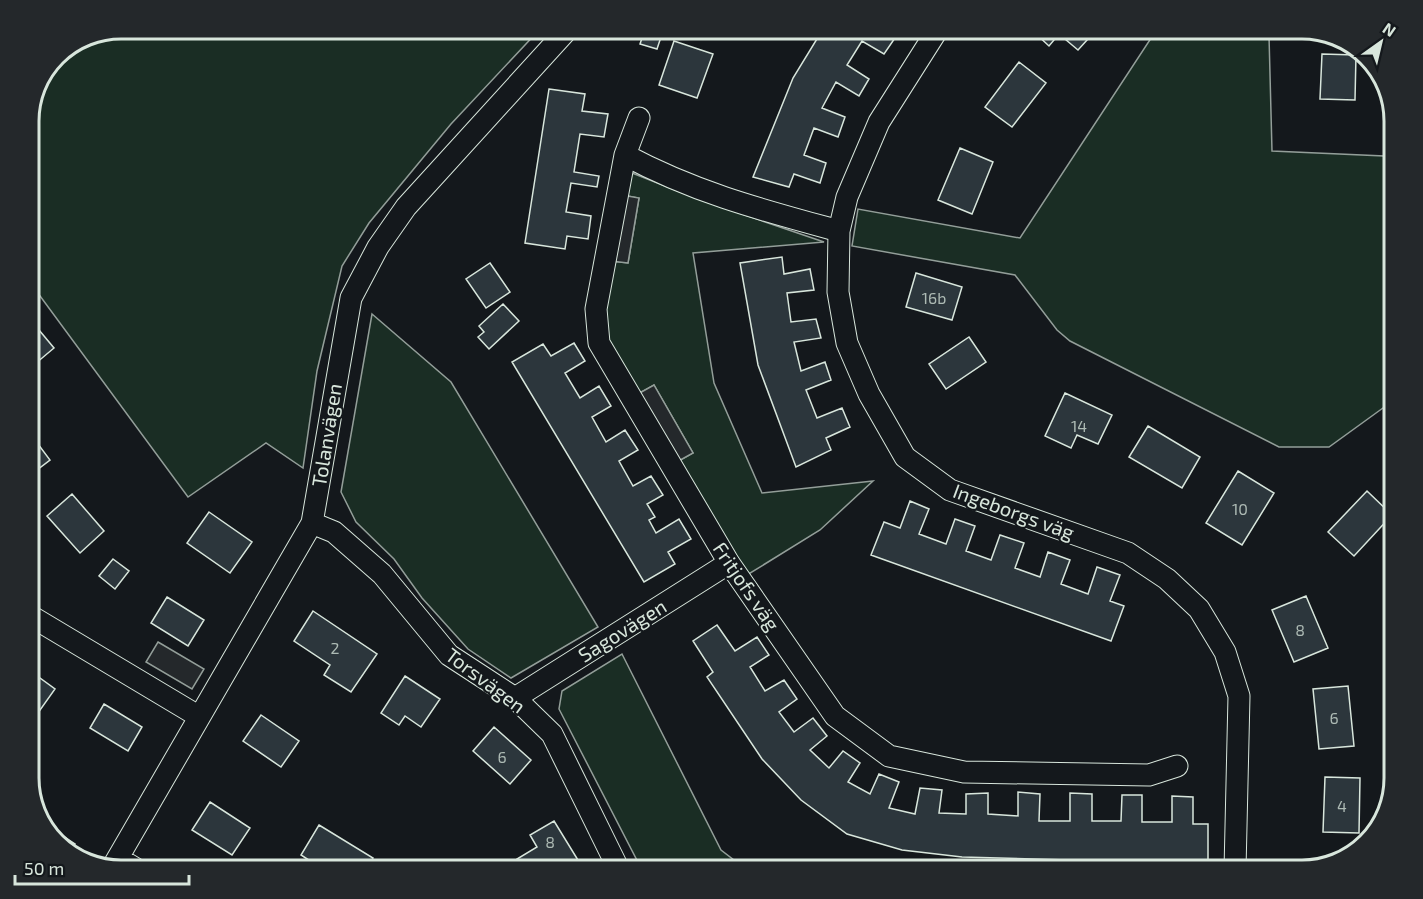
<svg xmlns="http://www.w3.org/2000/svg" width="1423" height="899" viewBox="0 0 1423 899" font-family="'Exo 2',sans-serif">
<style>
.green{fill:#1a2d24;stroke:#939e99;stroke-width:1.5}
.parking{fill:#24282b;stroke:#939e99;stroke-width:1.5}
.building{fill:#2c363c;stroke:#d8e6dc;stroke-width:1.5}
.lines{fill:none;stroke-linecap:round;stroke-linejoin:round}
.minor-casing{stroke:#d8e6dc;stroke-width:23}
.minor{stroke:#14181c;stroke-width:21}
.labels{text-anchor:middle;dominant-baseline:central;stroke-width:4.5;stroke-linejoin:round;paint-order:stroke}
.number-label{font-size:16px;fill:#adbab4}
.street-label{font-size:20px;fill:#d8e6dc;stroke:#14181c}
.rim{fill:none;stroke:#d8e6dc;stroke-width:3}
</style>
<rect width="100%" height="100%" fill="#14181c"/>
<path class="green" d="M121 29H540L451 124 369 223 342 266 317 371 303 468 266 443 188 497 29 281V115L56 55Z
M1157 29H1253L1269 36 1272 151 1384 156 1394 400 1329 447H1279L1070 341 1057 330 1015 275 852 246 858 209 1020 238Z
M627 171 698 199 824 242 693 253 714 383 762 493 873 481 820 530 747 575 675 463 693 453 654 385 636 395 607 345 603 310 611 261 628 263 639 198 622 195Z
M372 314 451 382 598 627 511 678 468 649 422 598 394 559 356 522 341 492Z
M622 654 721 850 747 870H642L559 709 562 691Z"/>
<path class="parking" d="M622 195 639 198 628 263 611 261Z
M654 385 693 453 675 463 636 395Z
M158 642 204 669 192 689 146 662Z"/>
<path class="building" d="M645 29 663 31 657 49 640 44Z
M709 29H732L730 36Z
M823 29H882L895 38 884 54 862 41 847 65 869 79 859 96 836 82 822 108 845 117 838 137 814 128 804 155 826 163 820 183 794 174 789 187 753 177 793 78Z
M1039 29H1097L1078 50 1059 34 1049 46 1035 33Z
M674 41 713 54 697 98 659 85Z
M1322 54 1356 55 1355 100 1320 99Z
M1019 62 1046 83 1012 127 985 107Z
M549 89 585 94 582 111 608 114 604 137 580 134 574 172 599 176 597 187 571 183 566 212 591 216 588 239 567 236 565 249 525 243Z
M960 148 993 162 972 214 938 200Z
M782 257 784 274 810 269 814 290 787 293 791 322 816 319 821 338 794 342 801 371 825 362 831 380 806 390 817 418 842 408 850 427 826 438 831 450 796 467 758 365 740 263Z
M490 263 510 292 486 308 466 279Z
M916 273 962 287 952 320 906 307Z
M503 304 519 321 489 349 478 337 484 332 479 326Z
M29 318 54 348 29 369Z
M969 337 986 362 946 389 929 364Z
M574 343 585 361 565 373 580 398 599 386 611 406 592 417 606 442 625 430 638 450 619 461 633 486 651 476 663 495 647 504 655 517 649 520 656 533 679 519 691 539 668 552 675 564 644 582 512 362 543 344 551 356Z
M1065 393 1112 415 1098 444 1077 435 1071 448 1045 436Z
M1148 426 1200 457 1182 488 1129 457Z
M29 432 50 460 29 476Z
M1238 471 1274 493 1242 545 1206 523Z
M1367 491 1392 515 1354 556 1328 532Z
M72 494 104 531 80 553 47 516Z
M910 501 929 509 919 534 946 544 955 519 975 526 966 551 991 560 1000 535 1024 543 1015 568 1040 577 1048 552 1070 560 1061 584 1088 594 1097 567 1120 575 1110 601 1124 606 1111 641 871 555 884 522 900 528Z
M209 512 252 542 230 573 187 543Z
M113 559 129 571 115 589 99 576Z
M1306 596 1328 648 1294 662 1272 610Z
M167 597 204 620 188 646 151 623Z
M313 611 377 654 351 692 324 675 330 665 294 641Z
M717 625 735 651 757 637 769 655 750 667 765 691 784 680 797 699 779 712 794 732 813 718 827 736 810 750 829 768 843 751 860 763 848 782 870 794 879 774 899 782 889 808 915 814 920 788 942 790 939 813 966 814V794L988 793V814L1018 816V792L1040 794 1039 821H1070V793L1092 794V821H1121L1122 795H1142V822H1172V796L1193 797V824H1208V864L962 857 902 850 847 834 801 800 762 759 707 677 713 672 693 641Z
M29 670 55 689 33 720 29 717Z
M405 676 440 699 421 727 405 716 399 725 381 713Z
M1348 686 1354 746 1319 749 1313 689Z
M104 704 142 727 128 751 90 728Z
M261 715 299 741 281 767 243 741Z
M494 727 531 760 510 784 473 751Z
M1325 777 1360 778 1359 833 1323 832Z
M210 802 250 828 232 855 192 830Z
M40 821 75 844 69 854 41 824Z
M554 821 581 865 571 870H524L517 859 537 847 530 835Z
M319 825 373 858 365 870H324L301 855Z"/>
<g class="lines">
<defs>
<path id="minor" d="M938 29 879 122 847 197 839 231 838 292 847 343 869 394 905 457 950 490 1128 553 1167 579 1199 609 1225 652 1239 696 1235 870
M639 118 625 155 596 309 599 343 729 563 835 716 889 756 964 772 1149 775 1177 766
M625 155C696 193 762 210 839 231
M312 523 334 532 382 574 449 655 515 698 552 734 619 870
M29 615 198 716
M515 698 729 563
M118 858 138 870
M112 868 312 523 351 298 378 247 406 207 568 29"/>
</defs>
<use href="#minor" class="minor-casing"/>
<use href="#minor" class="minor"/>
</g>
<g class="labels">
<g class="number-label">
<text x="934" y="297">16b</text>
<text x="1079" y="425">14</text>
<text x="1240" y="508">10</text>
<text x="1300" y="629">8</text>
<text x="335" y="647">2</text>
<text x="1334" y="717">6</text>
<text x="502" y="756">6</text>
<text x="1342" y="805">4</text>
<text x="550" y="841">8</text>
</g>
<g class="street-label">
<text transform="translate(326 435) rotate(-81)">Tolanvägen</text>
<text transform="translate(1014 511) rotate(20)">Ingeborgs väg</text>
<text transform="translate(747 586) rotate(56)">Fritjofs väg</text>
<text transform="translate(622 630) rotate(-32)">Sagovägen</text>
<text transform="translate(486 680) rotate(37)">Torsvägen</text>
</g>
</g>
<path d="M0 0H1423V899H0ZM121 39H1302A82 82 0 0 1 1384 121V778A82 82 0 0 1 1302 860H121A82 82 0 0 1 39 778V121A82 82 0 0 1 121 39Z" fill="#24282b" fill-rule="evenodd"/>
<path class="rim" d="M121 39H1302A82 82 0 0 1 1384 121V778A82 82 0 0 1 1302 860H121A82 82 0 0 1 39 778V121A82 82 0 0 1 121 39Z"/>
<g transform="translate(1381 42) rotate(34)" stroke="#14181c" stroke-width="4.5" paint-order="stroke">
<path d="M0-4.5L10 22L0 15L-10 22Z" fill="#d8e6dc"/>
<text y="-9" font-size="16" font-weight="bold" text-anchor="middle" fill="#d8e6dc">N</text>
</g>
<path d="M15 875v9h174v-9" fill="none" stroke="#d8e6dc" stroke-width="3"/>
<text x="24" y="875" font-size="18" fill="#d8e6dc" stroke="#14181c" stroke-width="4.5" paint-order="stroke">50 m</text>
</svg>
